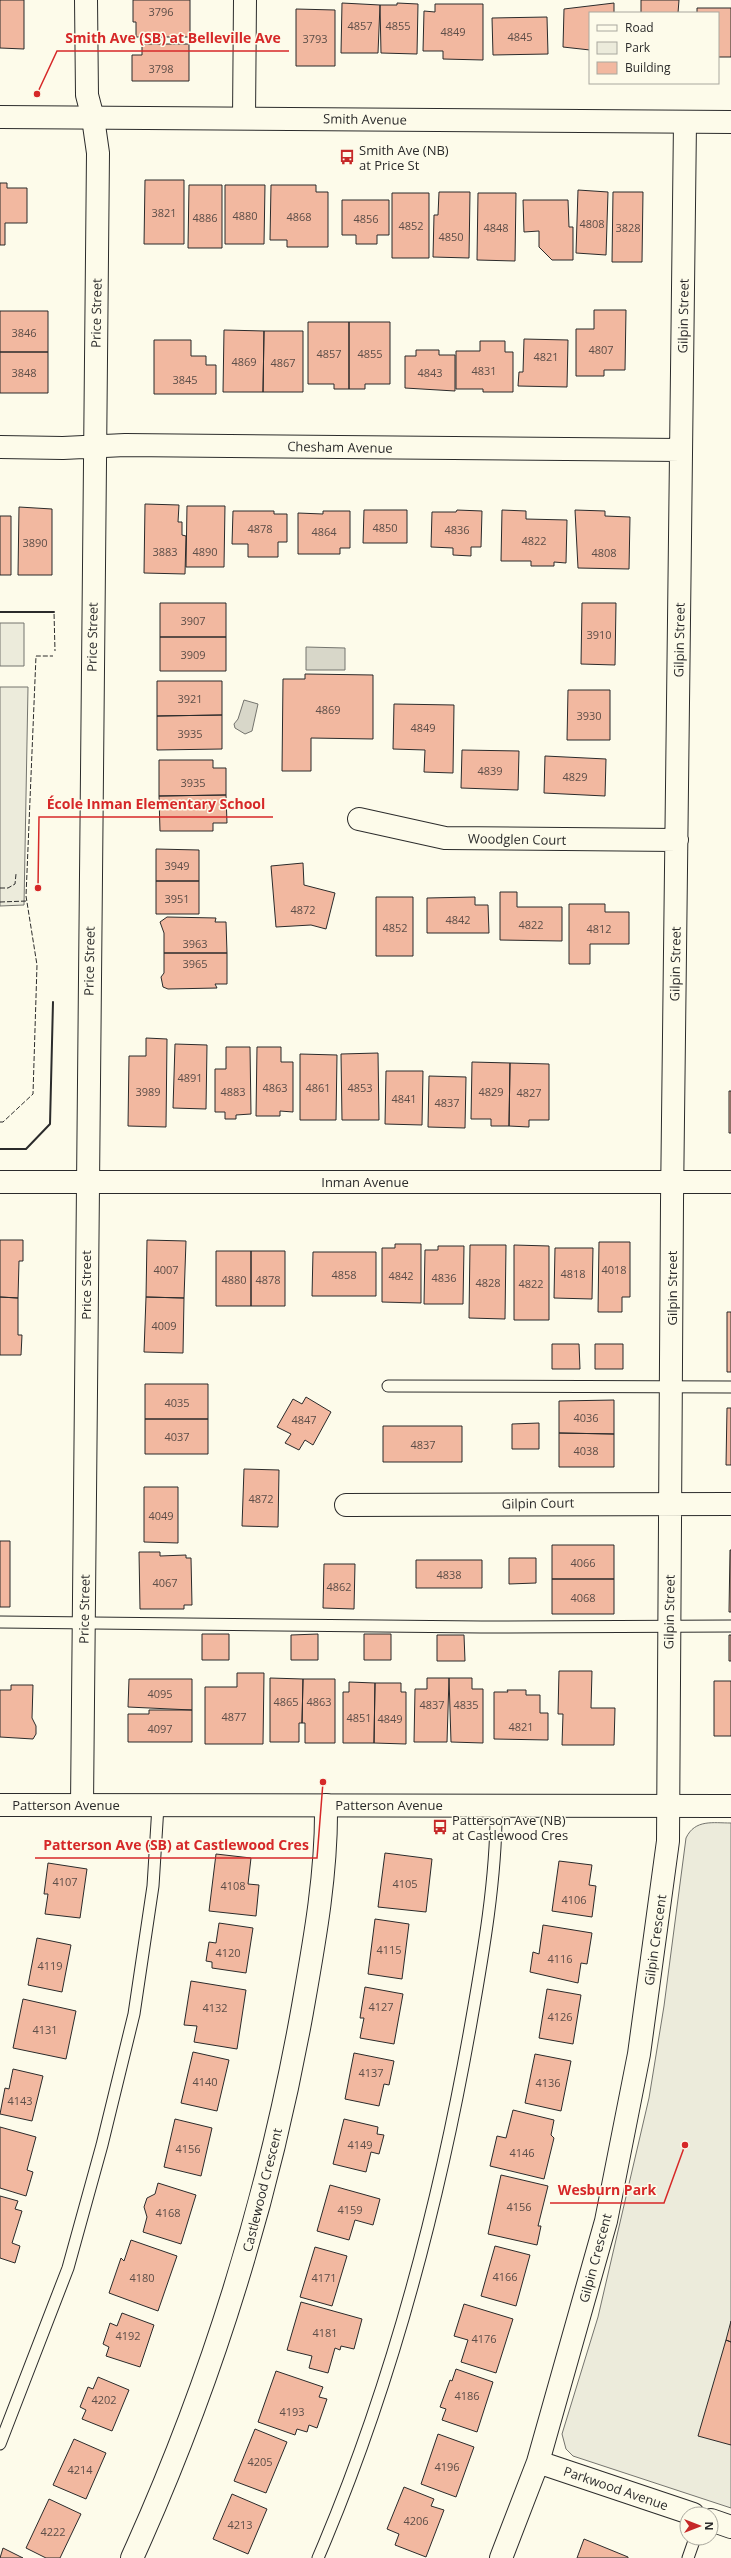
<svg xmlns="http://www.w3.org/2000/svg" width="731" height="2558" viewBox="0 0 731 2558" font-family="'Open Sans',sans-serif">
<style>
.green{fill:#ecebdb;stroke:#74746e}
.water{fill:#d8d7c9;stroke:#74746e}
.building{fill:#f2b8a0;stroke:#2b2b2b}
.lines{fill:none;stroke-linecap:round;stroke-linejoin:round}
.lane-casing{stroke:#2b2b2b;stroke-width:13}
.street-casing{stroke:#2b2b2b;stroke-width:24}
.secondary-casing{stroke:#2b2b2b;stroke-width:24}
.lane{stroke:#fdfbea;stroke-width:11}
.street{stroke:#fdfbea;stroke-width:22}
.secondary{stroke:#fdfbea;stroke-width:22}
.fence{stroke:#2b2b2b;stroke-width:1;stroke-dasharray:5 2;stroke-linecap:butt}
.wall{stroke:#2b2b2b;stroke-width:2}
.labels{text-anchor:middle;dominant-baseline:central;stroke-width:3;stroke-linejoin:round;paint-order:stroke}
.number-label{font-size:11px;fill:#5d4e48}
.street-label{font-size:13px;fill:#2b2b2b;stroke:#fdfbea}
.poi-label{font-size:13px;fill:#2b2b2b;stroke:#fdfbea;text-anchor:start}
.leader{fill:none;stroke:#d62828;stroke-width:1.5}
.callout-dot{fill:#d62828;stroke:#fdfbea;stroke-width:1.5}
.callout-label{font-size:14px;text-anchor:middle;font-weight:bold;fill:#d62828;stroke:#fdfbea;stroke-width:3;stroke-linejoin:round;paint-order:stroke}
</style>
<rect width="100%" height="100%" fill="#fdfbea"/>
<path class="green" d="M0 623H24V666H0Z
M0 687H28L24 905 0 906Z
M731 1823V2508L573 2456 566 2449 562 2434 598 2317 649 2098 664 2006 686 1838C695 1819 713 1823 731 1823Z"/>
<path class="water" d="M306 647 345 648V670H306Z
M244 700 258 704 252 731 245 734 235 728 234 724 238 719Z"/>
<path class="building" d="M0 0H24V49L0 48Z
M133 0H190V37H136V22H133Z
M641 0H679L678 13H641Z
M342 3 380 5 378 53H341Z
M397 3 418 4 417 54 381 53 380 5H397Z
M614 3V13H590V50L563 47 564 9Z
M435 4H483V60L443 59V51H423L424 11 435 12Z
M697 8H731V57H718V13H697Z
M296 9 335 10V66H296Z
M547 17 548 54 493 55 492 18Z
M142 44H189V81H132V55H142Z
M145 180H184V244H144Z
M0 183H7V188H27V223H5V245H0Z
M189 185H222V248H188Z
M225 185H265L264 244H225Z
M271 185H316V192H328V247H287V240H270Z
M578 190 608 192 606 255 576 253Z
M439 192H470L469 258 433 257 434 215H438Z
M613 192H643L642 262H612Z
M392 193H429V258H392Z
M478 193H516L515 261 477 260Z
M342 200H389V235H377V244H356V235H342Z
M523 200H568L569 227H573V260H552L539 247V231L524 232Z
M594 310H626L625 370H604V376H576V329H594Z
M0 311H48V352H0Z
M308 322H349V389H334V384H308Z
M349 322H390V384H365V389H349Z
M224 330 264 331 263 392H223Z
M264 331H303V392H263Z
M524 339 568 340 567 387 518 386 519 372H523Z
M154 340H191V356H206V365H216V394H154Z
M480 341H505V352H513V392H483V389H456V351H480Z
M416 350H439V355H455V391L405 388V356H416Z
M0 352H48V393H0Z
M145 504 179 505 178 522H182V535L186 536 185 574 144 573Z
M187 506H225L224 567H186Z
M19 507 52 509V575H18Z
M364 510H407V543H363Z
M457 510 482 511 481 547H471V556L453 555V548L431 547 432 512H456Z
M502 510 526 511V519L567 520 566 563 554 562V566H531V561H501Z
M575 510 605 511V516L630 517 629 569 578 568Z
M233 511H274V514H287V542H278V557H248V544H232Z
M323 511H350V548H340V554H298V513L323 514Z
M0 516H11V575H0Z
M160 603H226V637H160Z
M582 603H616L615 665 581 664Z
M160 637H226V671H160Z
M305 674 373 675V739L311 738V771H282L283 679H305Z
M157 681H222V715L157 716Z
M568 690H610V740H567Z
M394 704 454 705 453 773 424 772 425 750 393 749Z
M222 715V749L157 750V716Z
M462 750 519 751 518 790 461 788Z
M545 756 606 759 605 796 544 793Z
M159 760H213V768H226V795L159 796Z
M226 795 227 823H213V831H160L159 796Z
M156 849 199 850V881H156Z
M303 863 304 885 335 893 326 929 311 925 276 927 271 866Z
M156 881H199V914H156Z
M500 892H517V907H562V941L500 940Z
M376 897H413V956H376Z
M475 897V905H488L489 933H427V898Z
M569 904H605V912H629V944H590V964H569Z
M167 917 216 918 215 922H226L227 953H164V933L160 922Z
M164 953H227V984H215L217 988 168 989 163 987 161 977 164 973Z
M146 1038 167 1039 166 1127 128 1126 129 1056H146Z
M175 1044 207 1045 206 1109 173 1108Z
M226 1047H250L251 1114 236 1115V1119H225V1112H215V1069H226Z
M257 1047H281V1062H293V1112L280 1111V1116H256Z
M378 1053 379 1120H342L341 1054Z
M300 1054 337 1055 336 1120H300Z
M472 1062 510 1063 509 1126H491V1119H471Z
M510 1063 549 1064V1120H529V1127L509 1126Z
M386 1071H423L422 1125 385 1124Z
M429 1076 466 1077 465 1128 428 1127Z
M729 1091H731V1133H729Z
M0 1240H23V1261H19L18 1298 0 1297Z
M147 1240 186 1241 184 1298 146 1297Z
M599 1242H630V1297H622V1312H598Z
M395 1244H421V1303L382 1302V1248H395Z
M470 1245H506L505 1319 469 1318Z
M514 1245 549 1246V1320H514Z
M438 1246H464L463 1304H424L425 1250H438Z
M555 1248H593L592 1299 554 1298Z
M216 1251H251V1306H216Z
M251 1251H285V1306H251Z
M313 1252H376V1296H312Z
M0 1297 18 1298V1335H22L21 1355H0Z
M146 1297 184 1298 183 1353 144 1352Z
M727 1312H731V1372H727Z
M552 1344H579L580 1369H552Z
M595 1344H623V1369H595Z
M145 1384H208V1419H145Z
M306 1397 331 1412 313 1445 305 1440 299 1450 285 1443 291 1434 277 1427 293 1399 302 1404Z
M614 1400V1434L559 1433V1401Z
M727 1408H731V1465H726Z
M145 1419H208V1454H145Z
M539 1423V1449H512V1424Z
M383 1426H462V1462H383Z
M559 1433 614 1434V1467H559Z
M244 1469 279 1470 278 1527 242 1526Z
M144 1487H178V1543L144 1542Z
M0 1541H10V1607H0Z
M552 1545H614V1579H552Z
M730 1550H731V1612H729Z
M139 1552H160V1556L186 1555V1558H191L192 1605H184V1609H140Z
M509 1558H536V1583L509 1584Z
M416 1560H482V1588H416Z
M324 1564H355L354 1609 323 1608Z
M552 1579H614V1614H552Z
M202 1634H229V1660H202Z
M318 1634V1660H291V1635Z
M364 1634H391V1660H364Z
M437 1635H464L465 1661H437Z
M729 1635H731V1661H729Z
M559 1671H592L591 1708H615L614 1745H562L563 1714H558Z
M237 1673H264L263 1744H205V1687H237Z
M270 1678 303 1679 302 1723H299V1742H270Z
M427 1678H449L447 1742H414L415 1689H427Z
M449 1678H472V1689H483V1743L451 1742Z
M129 1679H192V1710L128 1707Z
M303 1679H335V1743H305V1723H302Z
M714 1681H731V1736H714Z
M349 1682 375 1683 374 1743H343V1692H349Z
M375 1683H401V1692H406V1744L374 1743Z
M11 1685H33L32 1718 36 1726V1734L33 1739 0 1737V1690H11Z
M507 1690H526V1695H540V1713H548V1740L494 1739V1692H508Z
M149 1710H192V1742H128V1714H149Z
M385 1853 432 1859 426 1912 378 1907Z
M216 1854 251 1858 248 1884 259 1885 256 1916 209 1911Z
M559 1861 592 1865 589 1885 596 1886 592 1917 552 1911Z
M48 1863 87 1869 80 1918 45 1914 48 1894H44Z
M375 1919 409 1924 402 1979 368 1974Z
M219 1923 253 1928 246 1973 212 1968V1962L206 1961 209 1942 216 1943Z
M543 1925 592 1933 587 1964 581 1963 578 1983 530 1972 533 1952 539 1954Z
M37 1938 71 1945 62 1992 28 1985Z
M191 1981 246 1990 237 2049 194 2042 197 2026 184 2025Z
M365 1987 403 1994 394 2044 360 2038 364 2018H360Z
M547 1989 581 1995 573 2044 539 2038Z
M23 1999 76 2011 66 2059 13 2048Z
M193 2052 229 2060 217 2111 181 2103Z
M354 2053 394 2061 389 2085 384 2084 379 2106 345 2099Z
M535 2054 571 2061 561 2111 525 2103Z
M13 2069 43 2076 32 2121 0 2114 5 2088 9 2089Z
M513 2110 554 2120 551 2135 554 2138 544 2179 490 2166 497 2136 506 2138Z
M175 2119 212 2128 201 2176 164 2167Z
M344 2119 378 2127 377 2134 384 2135 379 2154 371 2152 366 2172 333 2164Z
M0 2127 36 2137 27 2170 33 2172 26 2196 0 2188Z
M501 2175 548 2186 538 2226H541L537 2245 488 2234Z
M158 2183 196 2195 181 2244 143 2232 147 2217 144 2207 147 2198 155 2194Z
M330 2185 380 2199 373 2225 355 2220 349 2240 317 2231Z
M0 2196 18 2201 15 2209 22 2211 12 2243 20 2246 15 2263 0 2258Z
M131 2240 177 2256 158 2311 109 2293 121 2258 124 2261Z
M495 2246 530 2255 516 2306 481 2296Z
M315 2247 347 2256 332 2306 300 2297Z
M301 2302 362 2319 354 2349 341 2346 340 2350 335 2348 328 2373 309 2368 312 2356 287 2350Z
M464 2304 513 2319 496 2373 461 2362 468 2340 454 2336Z
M122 2313 154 2325 140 2367 106 2356 109 2347 103 2344 110 2323 117 2326Z
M731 2321V2342L726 2340Z
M726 2340 731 2342V2445L698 2436Z
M456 2369 493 2382 477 2432 442 2420 446 2409 440 2407 450 2380 452 2381Z
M276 2371 323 2387 319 2397 327 2399 317 2428 309 2425 307 2432 297 2429 295 2435 258 2422Z
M98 2377 129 2390 112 2431 82 2419 86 2410 80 2407 88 2387 93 2389Z
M255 2429 287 2442 266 2493 234 2481Z
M438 2434 474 2447 456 2497 421 2484Z
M74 2439 106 2453 86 2499 53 2485Z
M404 2487 434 2499 431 2506 444 2510 426 2557 395 2545 399 2534 387 2529Z
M232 2494 267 2509 248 2554 213 2539Z
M49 2499 81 2514 60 2558H46L26 2548Z
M584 2539 628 2557V2558H577Z
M3 2548 23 2558H0Z"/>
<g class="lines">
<defs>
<path id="lane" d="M388 1386 731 1387
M0 1622 481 1627 731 1626
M0 2444 68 2268 102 2145 134 2014 153 1886 158 1806
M318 2558C391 2388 439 2205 471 2023 483 1955 497 1875 496 1806
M688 2558 695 2538"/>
<path id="street" d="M244 118 245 0
M0 447 63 448 125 445 681 450
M359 819 445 838 677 840
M0 1182H731
M346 1505 731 1504
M82 1805 98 153 93 118 87 95 86 0
M538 2462 693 2514
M711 2520 731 2527
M132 2558C211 2384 268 2200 302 2012 314 1944 327 1874 326 1805
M501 2558 538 2462 606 2221 639 2054 668 1841 672 1202 685 122"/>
<path id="secondary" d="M0 117 731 122
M0 1805 731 1806"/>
</defs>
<use href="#lane" class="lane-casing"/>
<use href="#street" class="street-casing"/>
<use href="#secondary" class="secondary-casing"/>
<use href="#lane" class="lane"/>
<use href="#street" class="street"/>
<use href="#secondary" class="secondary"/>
<path class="fence" d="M0 612H54L55 651
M0 888H8L15 884 16 874
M0 902 27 901
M0 1122H3L33 1094 37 965 26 896 36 656H53"/>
<path class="wall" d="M0 612H54
M0 1149H26L50 1124 53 1002"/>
</g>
<defs>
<symbol id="bus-bare" viewBox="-9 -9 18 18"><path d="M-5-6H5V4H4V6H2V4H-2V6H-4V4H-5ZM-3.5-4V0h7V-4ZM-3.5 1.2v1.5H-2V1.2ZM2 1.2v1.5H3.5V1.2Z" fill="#c62828" stroke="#fdfbea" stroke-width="2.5" paint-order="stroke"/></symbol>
</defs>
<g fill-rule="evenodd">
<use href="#bus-bare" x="336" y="146" width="22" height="22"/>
<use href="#bus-bare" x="429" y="1816" width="22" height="22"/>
</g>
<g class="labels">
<g class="number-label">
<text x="161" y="11">3796</text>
<text x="360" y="25">4857</text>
<text x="398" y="25">4855</text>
<text x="453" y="31">4849</text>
<text x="520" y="36">4845</text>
<text x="315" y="38">3793</text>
<text x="161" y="68">3798</text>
<text x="164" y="212">3821</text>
<text x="245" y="215">4880</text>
<text x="299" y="216">4868</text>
<text x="205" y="217">4886</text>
<text x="366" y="218">4856</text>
<text x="592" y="223">4808</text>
<text x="411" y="225">4852</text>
<text x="496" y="227">4848</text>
<text x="628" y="227">3828</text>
<text x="451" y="236">4850</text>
<text x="24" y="332">3846</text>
<text x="601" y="349">4807</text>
<text x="329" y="353">4857</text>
<text x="370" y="353">4855</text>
<text x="546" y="356">4821</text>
<text x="244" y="361">4869</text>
<text x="283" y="362">4867</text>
<text x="484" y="370">4831</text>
<text x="24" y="372">3848</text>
<text x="430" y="372">4843</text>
<text x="185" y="379">3845</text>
<text x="385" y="527">4850</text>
<text x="260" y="528">4878</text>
<text x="457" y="529">4836</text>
<text x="324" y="531">4864</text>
<text x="534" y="540">4822</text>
<text x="35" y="542">3890</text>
<text x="165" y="551">3883</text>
<text x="205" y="551">4890</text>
<text x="604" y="552">4808</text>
<text x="193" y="620">3907</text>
<text x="599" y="634">3910</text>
<text x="193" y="654">3909</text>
<text x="190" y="698">3921</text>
<text x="328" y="709">4869</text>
<text x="589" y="715">3930</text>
<text x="423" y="727">4849</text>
<text x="190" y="733">3935</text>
<text x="490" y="770">4839</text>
<text x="575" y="776">4829</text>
<text x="193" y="782">3935</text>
<text x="177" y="865">3949</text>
<text x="177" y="898">3951</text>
<text x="303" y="909">4872</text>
<text x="458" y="919">4842</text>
<text x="531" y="924">4822</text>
<text x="395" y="927">4852</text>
<text x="599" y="928">4812</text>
<text x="195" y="943">3963</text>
<text x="195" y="963">3965</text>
<text x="190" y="1077">4891</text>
<text x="275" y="1087">4863</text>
<text x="318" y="1087">4861</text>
<text x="360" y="1087">4853</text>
<text x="148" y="1091">3989</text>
<text x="233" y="1091">4883</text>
<text x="491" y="1091">4829</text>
<text x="529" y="1092">4827</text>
<text x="404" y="1098">4841</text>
<text x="447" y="1102">4837</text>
<text x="166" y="1269">4007</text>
<text x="614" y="1269">4018</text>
<text x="573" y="1273">4818</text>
<text x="344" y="1274">4858</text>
<text x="401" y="1275">4842</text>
<text x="444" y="1277">4836</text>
<text x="234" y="1279">4880</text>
<text x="268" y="1279">4878</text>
<text x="488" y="1282">4828</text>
<text x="531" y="1283">4822</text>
<text x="164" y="1325">4009</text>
<text x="177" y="1402">4035</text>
<text x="586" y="1417">4036</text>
<text x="304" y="1419">4847</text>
<text x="177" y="1436">4037</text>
<text x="423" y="1444">4837</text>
<text x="586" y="1450">4038</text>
<text x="261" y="1498">4872</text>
<text x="161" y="1515">4049</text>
<text x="583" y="1562">4066</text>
<text x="449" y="1574">4838</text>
<text x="165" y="1582">4067</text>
<text x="339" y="1586">4862</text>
<text x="583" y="1597">4068</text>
<text x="160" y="1693">4095</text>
<text x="286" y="1701">4865</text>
<text x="319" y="1701">4863</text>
<text x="432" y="1704">4837</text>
<text x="466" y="1704">4835</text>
<text x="234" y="1716">4877</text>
<text x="359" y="1717">4851</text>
<text x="390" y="1718">4849</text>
<text x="521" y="1726">4821</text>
<text x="160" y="1728">4097</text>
<text x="65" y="1881">4107</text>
<text x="405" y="1883">4105</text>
<text x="233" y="1885">4108</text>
<text x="574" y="1899">4106</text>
<text x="389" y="1949">4115</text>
<text x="228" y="1952">4120</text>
<text x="560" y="1958">4116</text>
<text x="50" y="1965">4119</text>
<text x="381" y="2006">4127</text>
<text x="215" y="2007">4132</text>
<text x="560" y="2016">4126</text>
<text x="45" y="2029">4131</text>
<text x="371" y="2072">4137</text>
<text x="205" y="2081">4140</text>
<text x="548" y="2082">4136</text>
<text x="20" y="2100">4143</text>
<text x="360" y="2144">4149</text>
<text x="188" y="2148">4156</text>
<text x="522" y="2152">4146</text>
<text x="519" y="2206">4156</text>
<text x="350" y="2209">4159</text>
<text x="168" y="2212">4168</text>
<text x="505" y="2276">4166</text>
<text x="142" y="2277">4180</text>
<text x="324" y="2277">4171</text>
<text x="325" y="2332">4181</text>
<text x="128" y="2335">4192</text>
<text x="484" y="2338">4176</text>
<text x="467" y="2395">4186</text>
<text x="104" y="2399">4202</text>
<text x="292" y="2411">4193</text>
<text x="260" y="2461">4205</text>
<text x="447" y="2466">4196</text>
<text x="80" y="2469">4214</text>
<text x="416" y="2520">4206</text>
<text x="240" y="2524">4213</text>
<text x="53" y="2531">4222</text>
</g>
<g class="street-label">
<text transform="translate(365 119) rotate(1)">Smith Avenue</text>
<text transform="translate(96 313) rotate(-89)">Price Street</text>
<text transform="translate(683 316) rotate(-89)">Gilpin Street</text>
<text transform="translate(340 447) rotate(1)">Chesham Avenue</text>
<text transform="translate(92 637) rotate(-89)">Price Street</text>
<text transform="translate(679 640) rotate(-89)">Gilpin Street</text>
<text transform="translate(517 839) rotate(1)">Woodglen Court</text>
<text transform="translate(89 961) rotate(-89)">Price Street</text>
<text transform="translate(675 964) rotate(-89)">Gilpin Street</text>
<text x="365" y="1182">Inman Avenue</text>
<text transform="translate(86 1285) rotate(-90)">Price Street</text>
<text transform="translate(672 1288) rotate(-90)">Gilpin Street</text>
<text transform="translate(538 1503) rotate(-1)">Gilpin Court</text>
<text transform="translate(84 1609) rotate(-89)">Price Street</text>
<text transform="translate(669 1612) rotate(-89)">Gilpin Street</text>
<text x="66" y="1805">Patterson Avenue</text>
<text x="389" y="1805">Patterson Avenue</text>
<text transform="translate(655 1940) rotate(-82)">Gilpin Crescent</text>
<text transform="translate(262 2190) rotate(-76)">Castlewood Crescent</text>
<text transform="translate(595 2258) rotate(-75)">Gilpin Crescent</text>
<text transform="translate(616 2488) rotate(19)">Parkwood Avenue</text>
</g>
<g class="poi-label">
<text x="359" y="150">Smith Ave (NB)<tspan x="359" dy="15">at Price St</tspan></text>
<text x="452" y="1820">Patterson Ave (NB)<tspan x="452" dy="15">at Castlewood Cres</tspan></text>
</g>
</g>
<path class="leader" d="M37 94L57 51H289M38 888L39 817H273M323 1782L317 1858H35M685 2145L664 2203H550"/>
<g class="callout-dot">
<circle cx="37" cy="94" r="4"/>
<circle cx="38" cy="888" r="4"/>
<circle cx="323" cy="1782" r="4"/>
<circle cx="685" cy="2145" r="4"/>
</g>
<g class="callout-label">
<text x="173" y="43">Smith Ave (SB) at Belleville Ave</text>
<text x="156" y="809">École Inman Elementary School</text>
<text x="176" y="1850">Patterson Ave (SB) at Castlewood Cres</text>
<text x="607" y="2195">Wesburn Park</text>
</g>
<rect x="589" y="12" width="130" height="72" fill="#fdfbea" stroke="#a9a89e"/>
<rect x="597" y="25" width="20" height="6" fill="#fdfbea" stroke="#a9a89e"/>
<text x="625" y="32" font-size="12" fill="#2b2b2b">Road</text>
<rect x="597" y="42" width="20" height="12" fill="#ecebdb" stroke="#a9a89e"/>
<text x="625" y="52" font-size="12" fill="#2b2b2b">Park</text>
<rect x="597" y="62" width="20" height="12" fill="#f2b8a0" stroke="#a9a89e"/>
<text x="625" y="72" font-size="12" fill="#2b2b2b">Building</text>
<g transform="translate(699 2526) rotate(90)"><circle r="19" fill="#fdfbea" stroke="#a9a89e"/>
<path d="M0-3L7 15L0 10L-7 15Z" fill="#c62828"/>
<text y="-6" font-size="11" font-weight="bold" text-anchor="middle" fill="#2b2b2b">N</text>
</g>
</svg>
